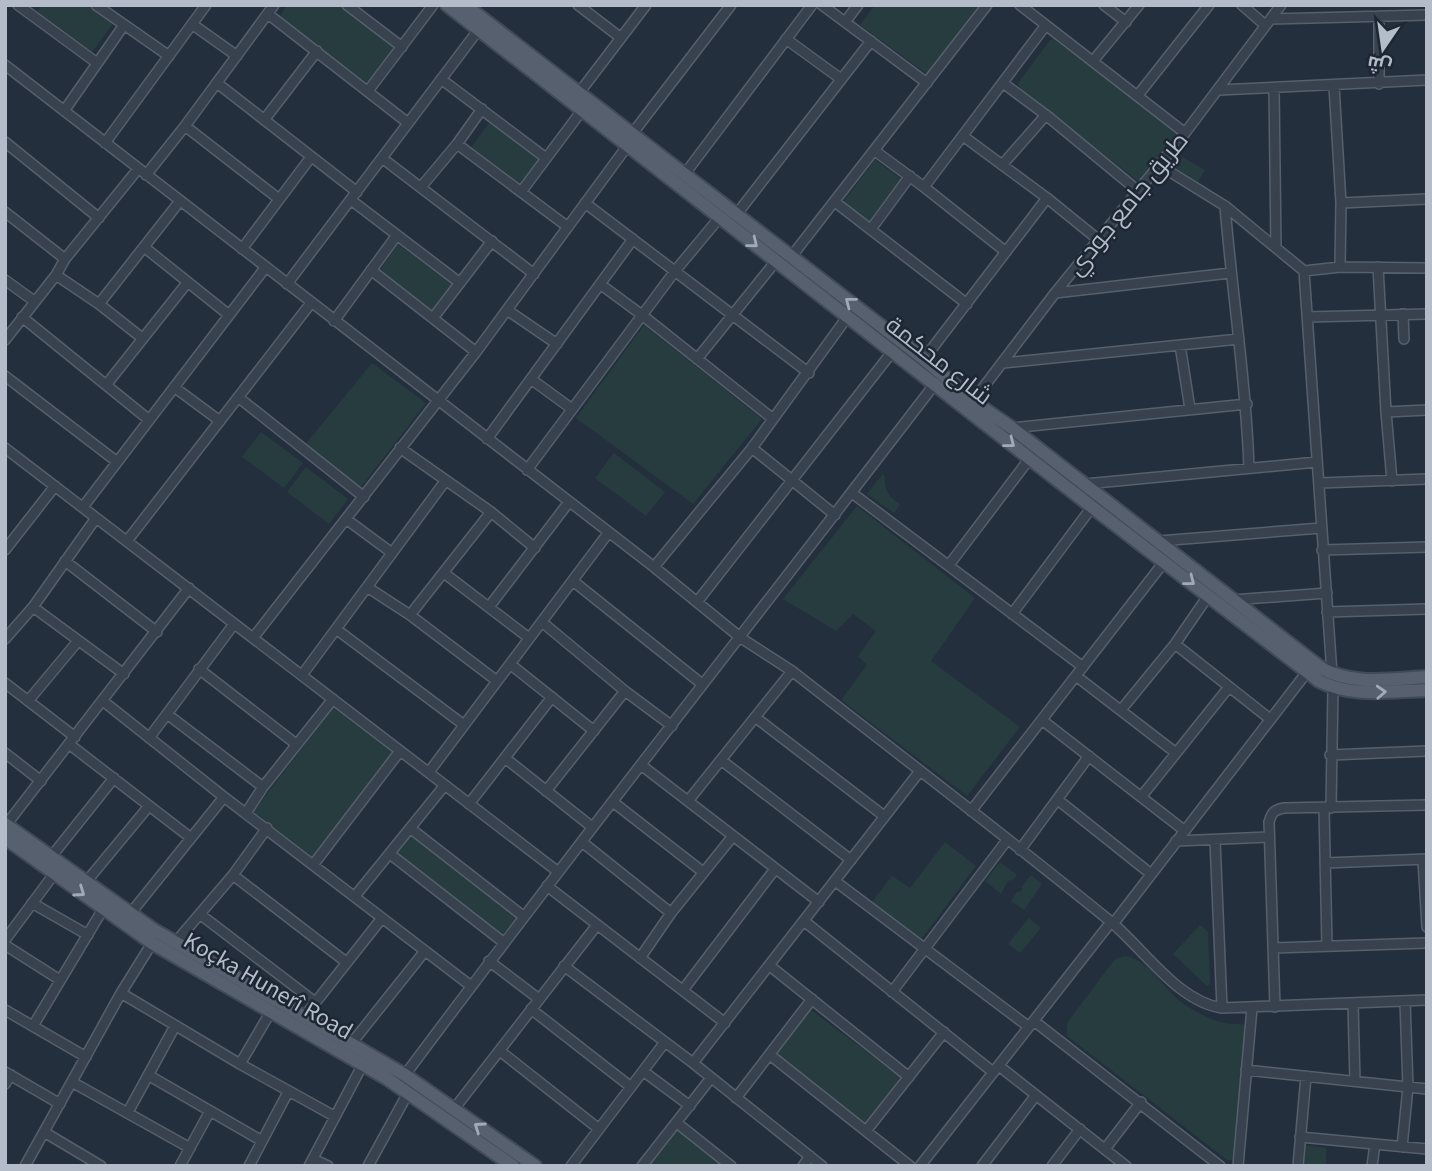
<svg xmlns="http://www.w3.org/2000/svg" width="1432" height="1171" viewBox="0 0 1432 1171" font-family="'Source Sans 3',Cairo,sans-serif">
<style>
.green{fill:#263c3f}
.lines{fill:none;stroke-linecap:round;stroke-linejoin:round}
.minor-casing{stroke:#565f6c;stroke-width:12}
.major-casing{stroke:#414a57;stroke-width:16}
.minor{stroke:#38414e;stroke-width:9}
.major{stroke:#56606e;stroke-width:12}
.oneway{stroke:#a1aab7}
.labels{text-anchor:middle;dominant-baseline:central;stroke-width:5;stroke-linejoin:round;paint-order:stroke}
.street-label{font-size:24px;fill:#b4bcc9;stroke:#1d2633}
</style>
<rect width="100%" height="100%" fill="#242f3e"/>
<path class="green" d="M42 5H86L113 24 92 52 37 12Z
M287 5H339L394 48 367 83 280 17Z
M875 5H979L927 74 860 25Z
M1053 39 1180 132 1181 137 1142 184 1019 88 1018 83 1050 40Z
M489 123 546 165 526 191 470 149Z
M1182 157 1205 170 1198 182 1174 167Z
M875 160 904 181 871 223 843 202Z
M398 244 453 285 433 311 379 271Z
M644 325 762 419 693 504 576 418Z
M372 363 426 403 361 487 304 446Z
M261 432 303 463 284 488 242 457Z
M614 453 665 492 646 516 595 478Z
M306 467 348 499 329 524 287 492Z
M883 474 885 477C884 490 889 497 900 504L894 513 867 494Z
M857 506 975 598 931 661 1020 727 967 796 841 700 867 665 858 656 876 631 853 614 836 631 783 599Z
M334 707 392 752 312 857 253 812Z
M412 834 517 916 501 937 396 854Z
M945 842 976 866 920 941 871 903 892 876 910 888Z
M1000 862 1017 875 1014 879 1008 881 1001 894 985 881Z
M1031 875 1042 884 1024 910 1011 901 1017 892 1022 891V886Z
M1029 918 1041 928 1020 953 1008 944Z
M1200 925 1208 932 1210 984 1207 986 1173 954Z
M1125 956C1148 959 1163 988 1180 1001 1193 1011 1210 1020 1225 1023 1233 1025 1240 1023 1247 1025L1236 1160H1227L1067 1036V1023L1115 959Z
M810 1009 900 1077 865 1124 777 1054Z
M678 1129 726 1166H649Z
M1303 1145 1326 1148V1166H1301Z"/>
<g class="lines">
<defs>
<path id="minor" d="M18 5 97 63
M96 5 169 56
M347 5 402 47
M578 5 621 38
M822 5 927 83
M1020 5 1185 133
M1104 5 1126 22
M1242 5 1265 25
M268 14 408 123
M1379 16V84
M1271 19 1427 15
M845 22 858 5
M192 24 237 56
M786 39 841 79
M1093 61 1139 5
M5 65 654 567 741 638 792 671C898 754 1006 836 1110 921 1143 948 1178 1002 1222 1008L1427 1000
M441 79 546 158
M217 83 357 192
M1003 83 1046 115 1137 190
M1334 86 1341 203 1340 267
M1274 88 1276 248
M1219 90 1427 80
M368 91 433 5
M579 93 646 5
M1138 95 1209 5
M64 111 124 25
M264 120 317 51
M185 126 279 199
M632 134 731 5
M963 136 1047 198 1100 241
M5 142 99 218
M105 143 206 5
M457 144 568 227
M875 151 924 187 1006 252
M382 158 534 274
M1002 165 1046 115
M1159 165 1225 206 1304 271 1332 674
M146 175 185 126 274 5
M684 175 812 5
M421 187 457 144 482 109
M924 187 1046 25
M521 192 583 109
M351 200 460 283
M835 202 967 304
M585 203 809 373
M1341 203 1427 199
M1225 206C1232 293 1246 380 1249 468
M5 212 65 259
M736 215 871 41
M871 229 910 176
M144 247 229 315
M242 249 311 157
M791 257 987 5
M1378 267 1386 412 1392 481
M371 270 476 352
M1304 271 1340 267 1427 268
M56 275 99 304 142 338
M5 280 34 301
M287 284 479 29
M600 284 642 315 773 419
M1055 293 1230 273
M99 304 180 201
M507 310 557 344
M1403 314 1404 339
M22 317 148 419
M1307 317 1427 314
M433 318 492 241
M334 321 397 235
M5 340 56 275 65 259 138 169
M1180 345 1190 409
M697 359 776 261
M924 359 1047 198
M1003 363 1239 339
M5 376 116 461
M531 379 572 409
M106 385 187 283
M174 387 220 421
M238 397 364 497
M973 401 1055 293 1185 133 1281 5
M1386 412 1427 410
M1012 428 1247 404
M487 439 633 239
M5 448 557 871
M400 448 491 512 535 548
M752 448 835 515
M527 470 675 271 720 217
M1320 483 1427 479
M1085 484 1317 462
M852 493 1083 667
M83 507 265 268
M346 519 392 553
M127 541 311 303
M1159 541 1321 528
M5 550 55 486
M1322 550 1427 547
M65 561 157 632
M949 565 1030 458
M654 567 752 448 848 316
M444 573 529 638
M573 581 702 684
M367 587 410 615 497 681
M1232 600 1327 593
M697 602 892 352
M33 607 124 674
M489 607 569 502
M1327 612 1427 609
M1012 614 1092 507
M410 615 491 512
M542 622 625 691 672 726
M336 629 464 725
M253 638 476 352 628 145
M5 639 33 607 96 518
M1175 644 1270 719
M510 664 594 731
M199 669 296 744
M302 675 446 480
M1076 676 1176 753
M5 683 75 737
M28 701 78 641
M103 701 224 797 471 986
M1121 710 1175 644 1208 596
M167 714 263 787
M755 717 884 816
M1042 720 1185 831
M149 738 234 624
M69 744 191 838
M5 753 41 781
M1330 755 1427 751
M505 758 592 827
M721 760 851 860
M641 765 819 902
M429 772 609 532
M546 791 625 691
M1141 797 1229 687
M1058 800 1151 874
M688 801 792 671
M613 802 703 872
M469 804 552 697
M1324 808 1327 946
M1331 808 1333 687
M971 811 1164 562
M246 813 263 787 333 699
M6 825 189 588
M410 828 523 916
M1215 840 1222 1008
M1176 841 1269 837
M582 842 671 913
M1020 850 1089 756
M390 854 503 942
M51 857 114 778
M1423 860 1427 927
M1325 863 1427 859
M313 865 400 751
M233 875 346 962
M835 881 1029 1027
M86 882 149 806
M547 886 725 1023
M355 896 445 785
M32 903 88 935
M130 914 224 797
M201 915 315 1002
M804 921 993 1072
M1113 924 1307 672
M5 940 54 874
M175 943 233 875 267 828
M5 945 60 980
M1273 948 1427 943
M640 958 671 913 733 836
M489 961 539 999
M564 966 693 1063 822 1166
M770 966 909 1077
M683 990 775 869
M892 992 1007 840
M121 993 240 1064 334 1116
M1353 1004 1355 1081
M1275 1007 1269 822C1272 812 1274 810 1284 808L1427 805
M531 1009 631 1087
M5 1010 86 1057
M304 1017 382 918
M1034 1021 1220 1166
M33 1026 103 909
M351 1044 425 951
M500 1051 599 1129
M770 1055 910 1166
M693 1063 920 771
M240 1064 270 1013
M999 1066 1126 1166
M1246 1070 1427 1089
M643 1071 690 1106
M5 1072 60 1104
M148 1075 262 1141
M405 1075C578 842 758 615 934 385
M72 1082 190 1148
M5 1084 11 1075
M736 1098 812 999
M454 1109 597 925
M128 1112 175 1026
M677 1123 731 1166
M866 1131 944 1032
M44 1132 101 1166
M1300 1137 1427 1149
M1402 1147 1408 1087 1405 1001
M1105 1149 1141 1102
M313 1159 328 1166
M25 1166 121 993 152 943
M180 1166 210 1111
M249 1166 288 1092
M309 1166 363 1064
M368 1166 408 1093
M571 1166 665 1042
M642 1166 711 1078
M803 1166 810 1156
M920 1166 1111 922
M982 1166 1036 1095
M1052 1166 1080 1129
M1238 1166 1252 1008
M1298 1166 1306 1076
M1372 1166 1375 1144"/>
<path id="major" d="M447 5 1092 507 1319 681C1353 698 1390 691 1427 690
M465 5 924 359 973 401 1012 428 1321 668C1353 686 1391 679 1427 677
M5 824 154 930 405 1075 535 1166
M5 838 152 943 386 1078 513 1166"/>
</defs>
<use href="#minor" class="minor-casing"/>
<use href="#major" class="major-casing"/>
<use href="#minor" class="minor"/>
<use href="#major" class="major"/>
</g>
<defs><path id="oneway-chevron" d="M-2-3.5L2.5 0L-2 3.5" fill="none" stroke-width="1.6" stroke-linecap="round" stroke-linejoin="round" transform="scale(1.75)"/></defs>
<g class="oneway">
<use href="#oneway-chevron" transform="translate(753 243) rotate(39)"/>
<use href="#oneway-chevron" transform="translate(850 302) rotate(-142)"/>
<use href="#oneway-chevron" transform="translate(1010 443) rotate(38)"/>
<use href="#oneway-chevron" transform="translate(1190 581) rotate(38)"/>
<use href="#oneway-chevron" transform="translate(1381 692) rotate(-3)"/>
<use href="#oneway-chevron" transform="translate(80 892) rotate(35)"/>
<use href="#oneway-chevron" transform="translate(479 1127) rotate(-145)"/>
</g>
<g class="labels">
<g class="street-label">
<text transform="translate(1128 204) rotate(-51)">طريق جامع جودي</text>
<text transform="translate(939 361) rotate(38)">شارع محكمة</text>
<text transform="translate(268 986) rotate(30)">Koçka Hunerî Road</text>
</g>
</g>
<rect width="1432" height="1171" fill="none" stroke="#b4bcc9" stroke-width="14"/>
<g transform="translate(1383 49) rotate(193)" stroke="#1d2633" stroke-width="5" paint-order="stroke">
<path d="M0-5L12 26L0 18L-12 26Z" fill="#b4bcc9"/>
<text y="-10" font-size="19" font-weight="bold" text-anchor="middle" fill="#b4bcc9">ش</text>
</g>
</svg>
